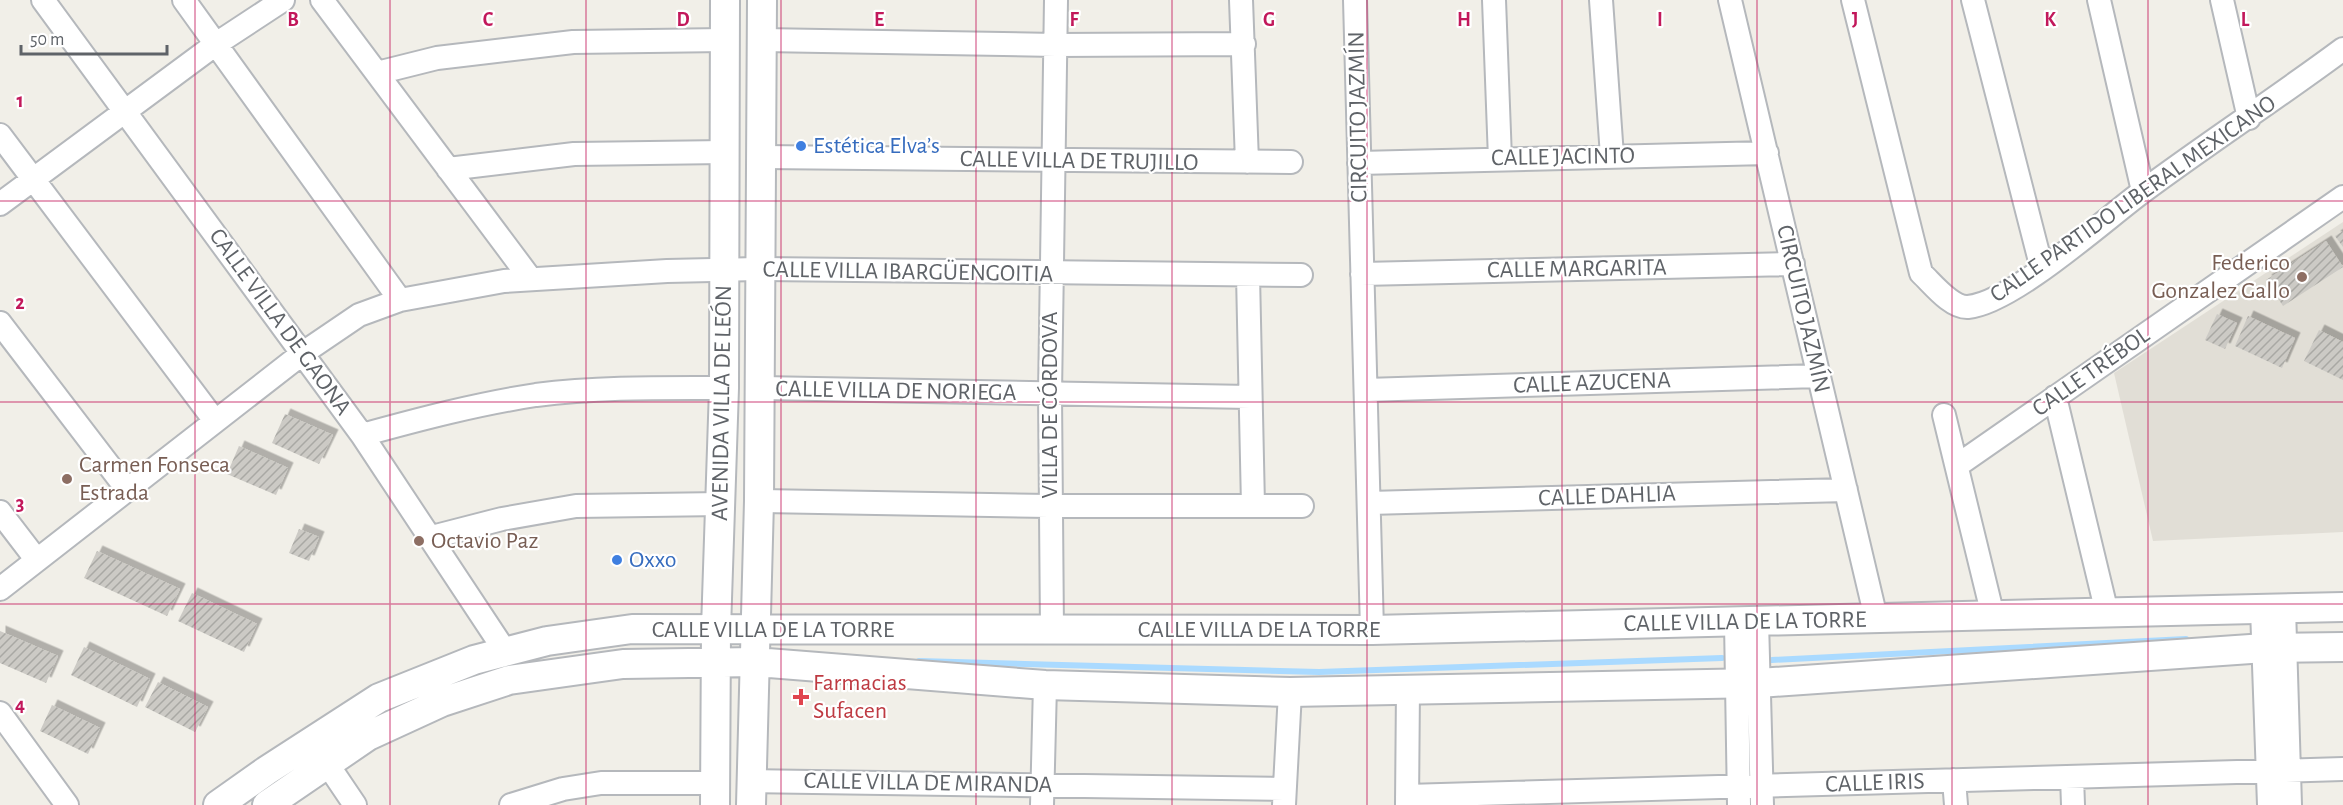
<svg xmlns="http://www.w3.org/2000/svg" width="2343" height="805" viewBox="0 0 2343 805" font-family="'Alegreya Sans',sans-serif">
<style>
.education{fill:#e1ded6}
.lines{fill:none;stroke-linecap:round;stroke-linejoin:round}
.stream{stroke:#aadaff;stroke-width:6}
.building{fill:url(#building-hatch);filter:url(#shadow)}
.minor-casing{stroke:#b5b8bc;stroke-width:26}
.tertiary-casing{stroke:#b5b8bc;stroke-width:32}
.minor{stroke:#fff;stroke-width:22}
.tertiary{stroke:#fff;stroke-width:28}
.grid{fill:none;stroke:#c2185b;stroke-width:1.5;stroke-opacity:0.55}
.shop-dot{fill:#3f7fe0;stroke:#fff;stroke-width:2}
.education-dot{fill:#8d6e63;stroke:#fff;stroke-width:2}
.health-dot{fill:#e0444e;stroke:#fff;stroke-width:2}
.labels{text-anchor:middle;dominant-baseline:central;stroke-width:4.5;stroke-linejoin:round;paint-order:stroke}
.street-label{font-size:24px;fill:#5f6368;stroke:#fff}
.shop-label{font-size:24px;fill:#366cbe;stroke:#fff;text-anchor:start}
.education-label{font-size:24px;fill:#785e54;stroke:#fff;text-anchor:start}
.health-label{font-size:24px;fill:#be3a42;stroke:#fff;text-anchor:start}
.grid-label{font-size:20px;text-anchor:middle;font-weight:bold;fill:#c2185b;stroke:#fff;stroke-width:4.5;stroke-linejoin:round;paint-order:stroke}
</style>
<defs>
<pattern id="building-hatch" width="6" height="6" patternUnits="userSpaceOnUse" patternTransform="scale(1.5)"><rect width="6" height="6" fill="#cccac5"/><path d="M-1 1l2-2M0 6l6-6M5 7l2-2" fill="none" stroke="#a9a8a4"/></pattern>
<filter id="shadow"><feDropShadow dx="5.5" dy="-5.5" stdDeviation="0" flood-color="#0004"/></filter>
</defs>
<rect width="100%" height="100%" fill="#f1efe8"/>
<path class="education" d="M2343 222V532L2153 541 2114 373Z"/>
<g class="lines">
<path class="stream" d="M1772 660 2186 639
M919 661 1319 672 1722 658"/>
</g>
<path class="building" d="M2343 231V247L2335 236Z
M2326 241 2343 267 2283 306 2266 280Z
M2217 314 2237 323 2225 349 2205 340Z
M2248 316 2295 338 2282 368 2235 346Z
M2319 330 2343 342V380L2304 361Z
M285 414 333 435 319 464 272 443Z
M239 446 288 468 276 495 227 474Z
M299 529 319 537 309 561 289 553Z
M97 551 180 589 167 616 84 578Z
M192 593 257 624 244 652 178 621Z
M0 631 58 656 46 683 0 663Z
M84 647 150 679 137 707 71 675Z
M158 682 208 707 195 732 145 707Z
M52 705 100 728 88 754 40 731Z"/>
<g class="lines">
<defs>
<path id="minor" d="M43 0 362 435 505 651
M184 0 400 300
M322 0 530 278
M1241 0 1247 162
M1355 0 1372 630
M1494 0 1500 159
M1601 0 1612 156
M1730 0 1876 618
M1853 0 1921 273C1932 283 1951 308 1968 307 2012 303 2103 221 2142 192 2208 143 2277 98 2343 49
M1973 0 2042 269
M2099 0 2143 191
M2222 0 2249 118
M762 40 1056 45 1244 44
M377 73 437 58 573 42 725 40
M0 135 215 421
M760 157 1291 162
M1359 163 1767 153
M448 169 574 154 725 152
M0 204 216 44 283 0
M1362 274 1793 264
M1248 275 1253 506
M0 323 127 489
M758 388 1250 397
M1366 390 1818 376
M2055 397 2107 613
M1944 415 1993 616
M362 435C420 419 477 404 536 395 598 387 661 388 724 388
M1958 465 2343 197
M759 501 1049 506H1302
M1369 503 1846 490
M0 512 36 559
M432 537 502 519 576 506 722 504
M0 589 303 353 359 315 400 300 504 281 667 271 758 269 1301 275
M2284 608 2290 805
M2262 609 2269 805
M1757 621 1762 805
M1736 622 1739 805
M1052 631 1050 394 1056 0
M0 713 67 805
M326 762 355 805
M2072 777 2073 805
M1954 780 1956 805
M752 781 1284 789
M1407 796 2343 769
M511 805 563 789 601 783H715
M1042 805 1045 685
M1284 805 1290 692
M1407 805 1408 688"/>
<path id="tertiary" d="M218 805 266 771 379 698 474 660 547 641 632 629 1372 630 2343 607
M267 805 368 736 442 702 509 680 623 664 755 662 1045 685 1290 692 1759 683 2265 648 2343 647
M715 805 716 629 724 388 725 0
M751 805 759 501 762 0"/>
</defs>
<use href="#minor" class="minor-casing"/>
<use href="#tertiary" class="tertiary-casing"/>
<use href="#minor" class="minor"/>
<use href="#tertiary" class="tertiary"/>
</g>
<path class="grid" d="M195 0V805M390 0V805M586 0V805M781 0V805M976 0V805M1172 0V805M1367 0V805M1562 0V805M1757 0V805M1952 0V805M2148 0V805M0 201H2343M0 402H2343M0 604H2343"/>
<g class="shop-dot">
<circle cx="801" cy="146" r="6"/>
<circle cx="617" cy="560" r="6"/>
</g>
<g class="education-dot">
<circle cx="2302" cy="277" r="6"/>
<circle cx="67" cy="479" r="6"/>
<circle cx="419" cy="541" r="6"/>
</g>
<path class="health-dot" d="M798 688h6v6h6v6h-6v6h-6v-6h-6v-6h6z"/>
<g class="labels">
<g class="street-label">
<text transform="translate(1358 117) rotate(-91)">CIRCUITO JAZMÍN</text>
<text transform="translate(1563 157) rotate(-1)">CALLE JACINTO</text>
<text transform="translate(1079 161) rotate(1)">CALLE VILLA DE TRUJILLO</text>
<text transform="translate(2133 199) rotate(-35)">CALLE PARTIDO LIBERAL MEXICANO</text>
<text transform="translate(1577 269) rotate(-1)">CALLE MARGARITA</text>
<text transform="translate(908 272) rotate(1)">CALLE VILLA IBARGÜENGOITIA</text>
<text transform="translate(1803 309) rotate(77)">CIRCUITO JAZMÍN</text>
<text transform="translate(280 322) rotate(54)">CALLE VILLA DE GAONA</text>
<text transform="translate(2091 372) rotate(-35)">CALLE TRÉBOL</text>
<text transform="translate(1592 383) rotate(-2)">CALLE AZUCENA</text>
<text transform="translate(896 391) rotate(1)">CALLE VILLA DE NORIEGA</text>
<text transform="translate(722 403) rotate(-89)">AVENIDA VILLA DE LEÓN</text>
<text transform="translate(1050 405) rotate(-90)">VILLA DE CÓRDOVA</text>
<text transform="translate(1607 496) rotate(-2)">CALLE DAHLIA</text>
<text transform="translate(1745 622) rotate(-1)">CALLE VILLA DE LA TORRE</text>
<text x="773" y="630">CALLE VILLA DE LA TORRE</text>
<text x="1259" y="630">CALLE VILLA DE LA TORRE</text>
<text transform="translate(928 783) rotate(1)">CALLE VILLA DE MIRANDA</text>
<text transform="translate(1875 783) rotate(-2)">CALLE IRIS</text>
</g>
<g class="shop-label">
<text x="813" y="146">Estética Elva’s</text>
<text x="629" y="560">Oxxo</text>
</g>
<g class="education-label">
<text x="2290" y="263" text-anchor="end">Federico<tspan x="2290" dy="28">Gonzalez Gallo</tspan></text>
<text x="79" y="465">Carmen Fonseca<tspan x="79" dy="28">Estrada</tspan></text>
<text x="431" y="541">Octavio Paz</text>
</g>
<g class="health-label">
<text x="813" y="683">Farmacias<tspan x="813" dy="28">Sufacen</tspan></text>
</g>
</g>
<g class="grid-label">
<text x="293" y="26">B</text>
<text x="488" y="26">C</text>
<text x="683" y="26">D</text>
<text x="879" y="26">E</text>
<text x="1074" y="26">F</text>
<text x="1269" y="26">G</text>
<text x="1464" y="26">H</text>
<text x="1660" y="26">I</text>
<text x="1855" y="26">J</text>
<text x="2050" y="26">K</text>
<text x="2245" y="26">L</text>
<text x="20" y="107">1</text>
<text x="20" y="309">2</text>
<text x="20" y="510">3</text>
<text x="20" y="711">4</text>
</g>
<path d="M21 45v9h146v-9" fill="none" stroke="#5f6368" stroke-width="3"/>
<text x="30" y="45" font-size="18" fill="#5f6368" stroke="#ffffff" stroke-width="4.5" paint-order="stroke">50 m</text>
</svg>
